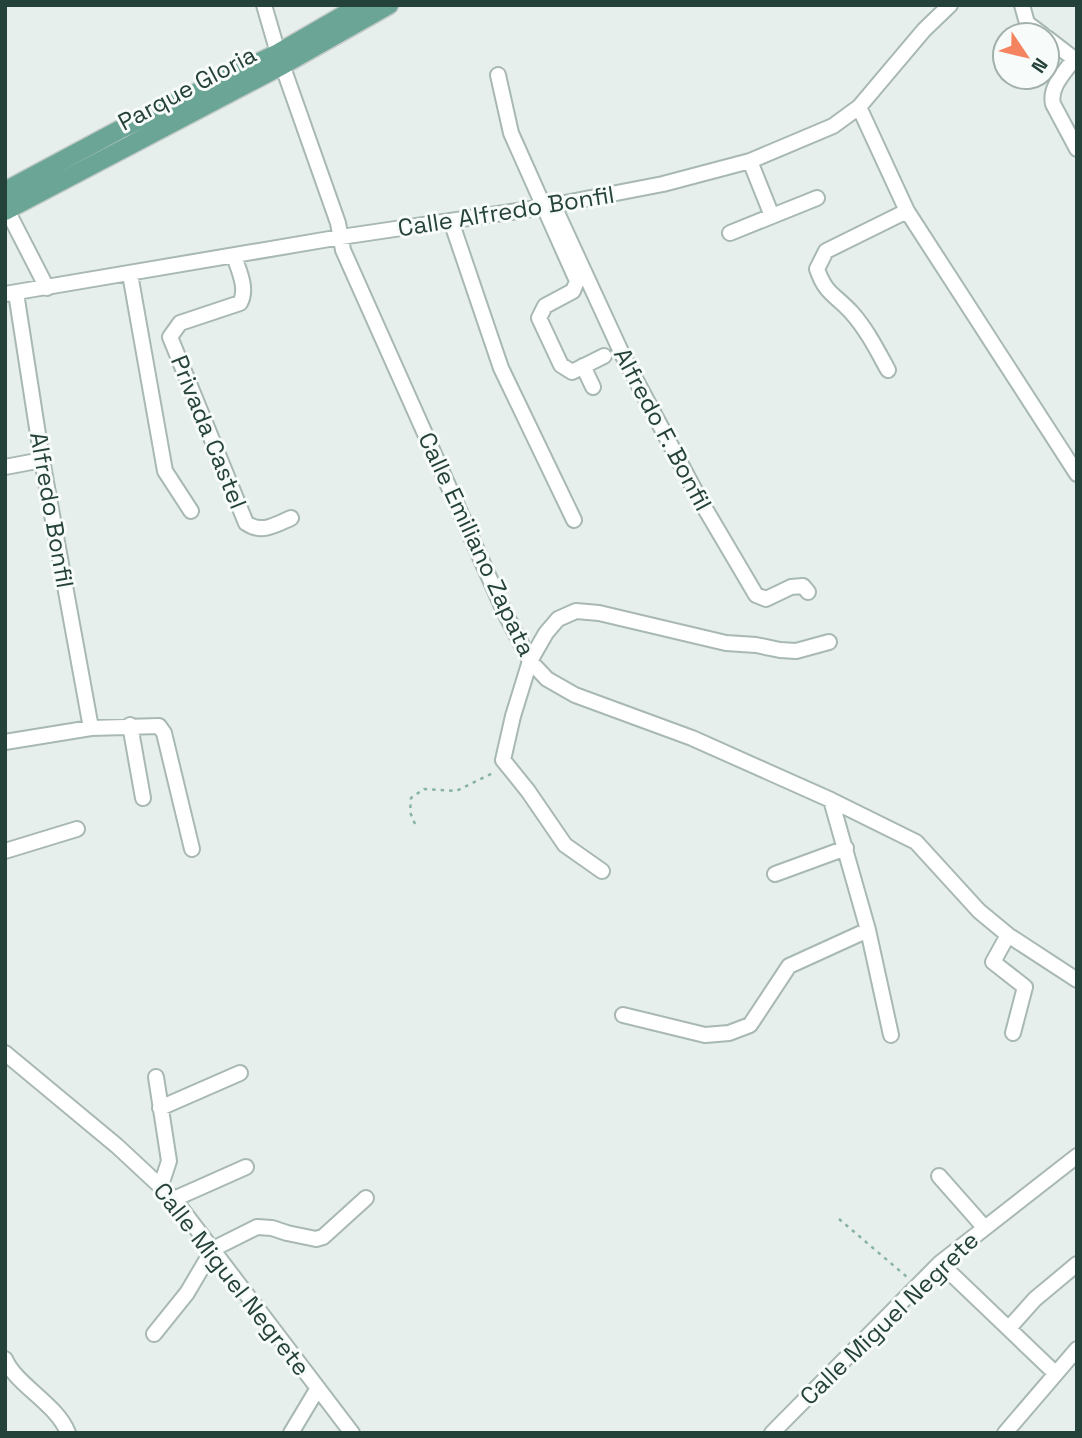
<svg xmlns="http://www.w3.org/2000/svg" width="1082" height="1438" viewBox="0 0 1082 1438" font-family="'Space Grotesk',sans-serif">
<style>
.lines{fill:none;stroke-linecap:round;stroke-linejoin:round}
.minor-casing{stroke:#a8b8b2;stroke-width:18}
.major-casing{stroke:#c2cac8;stroke-width:21}
.path{stroke:#86b3a5;stroke-width:2.5;stroke-dasharray:3.5 5;stroke-linecap:butt}
.minor{stroke:#fff;stroke-width:14}
.major{stroke:#6aa596;stroke-width:18}
.labels{text-anchor:middle;dominant-baseline:central;stroke-width:6;stroke-linejoin:round;paint-order:stroke}
.street-label{font-size:24px;fill:#24423a;stroke:#f7fbf9}
</style>
<rect width="100%" height="100%" fill="#e6efeb"/>
<g class="lines">
<defs>
<path id="minor" d="M264 5 278 53 338 223 343 250 505 613 530 661 547 679 575 695 692 738 831 800 916 842 979 911 1008 935 1077 980
M1022 5 1027 23 1043 35
M1047 38 1077 61
M1074 59C1065 72 1049 87 1053 104L1077 149
M498 75 511 133 577 281 573 291 545 306 539 318 561 365 572 372 604 356
M859 107 907 211 1077 474
M750 161 772 216
M553 204 623 356 700 500 756 595 766 599 791 587 803 586 808 592
M7 210 47 288
M451 221 501 368 574 520
M730 233 817 198
M234 256C239 271 248 289 240 303L180 323 170 337 246 523C262 534 275 525 291 518
M130 274 165 471 191 511
M16 293 42 460 91 728
M5 294 341 237 544 207 663 184 750 161 833 126 859 107 924 30 950 5
M583 366 593 387
M888 370C877 350 867 330 852 313 835 294 826 295 817 269L826 251 907 211
M5 467 42 460
M130 725 143 798
M5 742 91 728 159 726 164 733 192 849
M831 800 868 930 891 1035
M5 851 77 829
M602 871 565 845 528 791 503 760 513 716 530 661 546 633 558 619 576 611 599 613 726 643 756 645 780 650 796 651 829 642
M775 874 846 848
M1008 935 993 962 1025 987 1013 1033
M623 1015 705 1035 729 1033 750 1025 789 966 868 930
M5 1053 117 1146 174 1199 352 1433
M156 1077 169 1161 161 1185
M160 1108 240 1073
M939 1176 984 1227
M174 1199 246 1167
M940 1263 1055 1373
M1009 1328 1035 1299 1077 1264
M154 1334 187 1293 213 1249 257 1227 272 1228 287 1233 316 1239 323 1237 366 1198
M5 1359C16 1385 57 1404 68 1433
M291 1433 318 1388
M772 1433 940 1263 1077 1156
M1005 1433 1077 1349"/>
<path id="major" d="M5 191 119 130 278 53 361 5
M5 211 283 65 389 5"/>
</defs>
<use href="#minor" class="minor-casing"/>
<use href="#major" class="major-casing"/>
<path class="path" d="M415 824 410 812 411 798 424 789 456 791 495 772
M839 1219 907 1277"/>
<use href="#minor" class="minor"/>
<use href="#major" class="major"/>
</g>
<g class="labels">
<g class="street-label">
<text transform="translate(187 88) rotate(-28)">Parque Gloria</text>
<text transform="translate(506 211) rotate(-9)">Calle Alfredo Bonfil</text>
<text transform="translate(663 429) rotate(62)">Alfredo F. Bonfil</text>
<text transform="translate(209 432) rotate(68)">Privada Castel</text>
<text transform="translate(52 510) rotate(80)">Alfredo Bonfil</text>
<text transform="translate(477 544) rotate(65)">Calle Emiliano Zapata</text>
<text transform="translate(232 1279) rotate(52)">Calle Miguel Negrete</text>
<text transform="translate(889 1318) rotate(-44)">Calle Miguel Negrete</text>
</g>
</g>
<rect width="1082" height="1438" fill="none" stroke="#24423a" stroke-width="14"/>
<g transform="translate(1026 56) rotate(125)"><circle r="33" fill="#f7fbf9" stroke="#a3b1ad" stroke-width="2"/>
<path d="M0-5L12 26L0 18L-12 26Z" fill="#f4845f"/>
<text y="-10" font-size="19" font-weight="bold" text-anchor="middle" fill="#24423a">N</text>
</g>
</svg>
